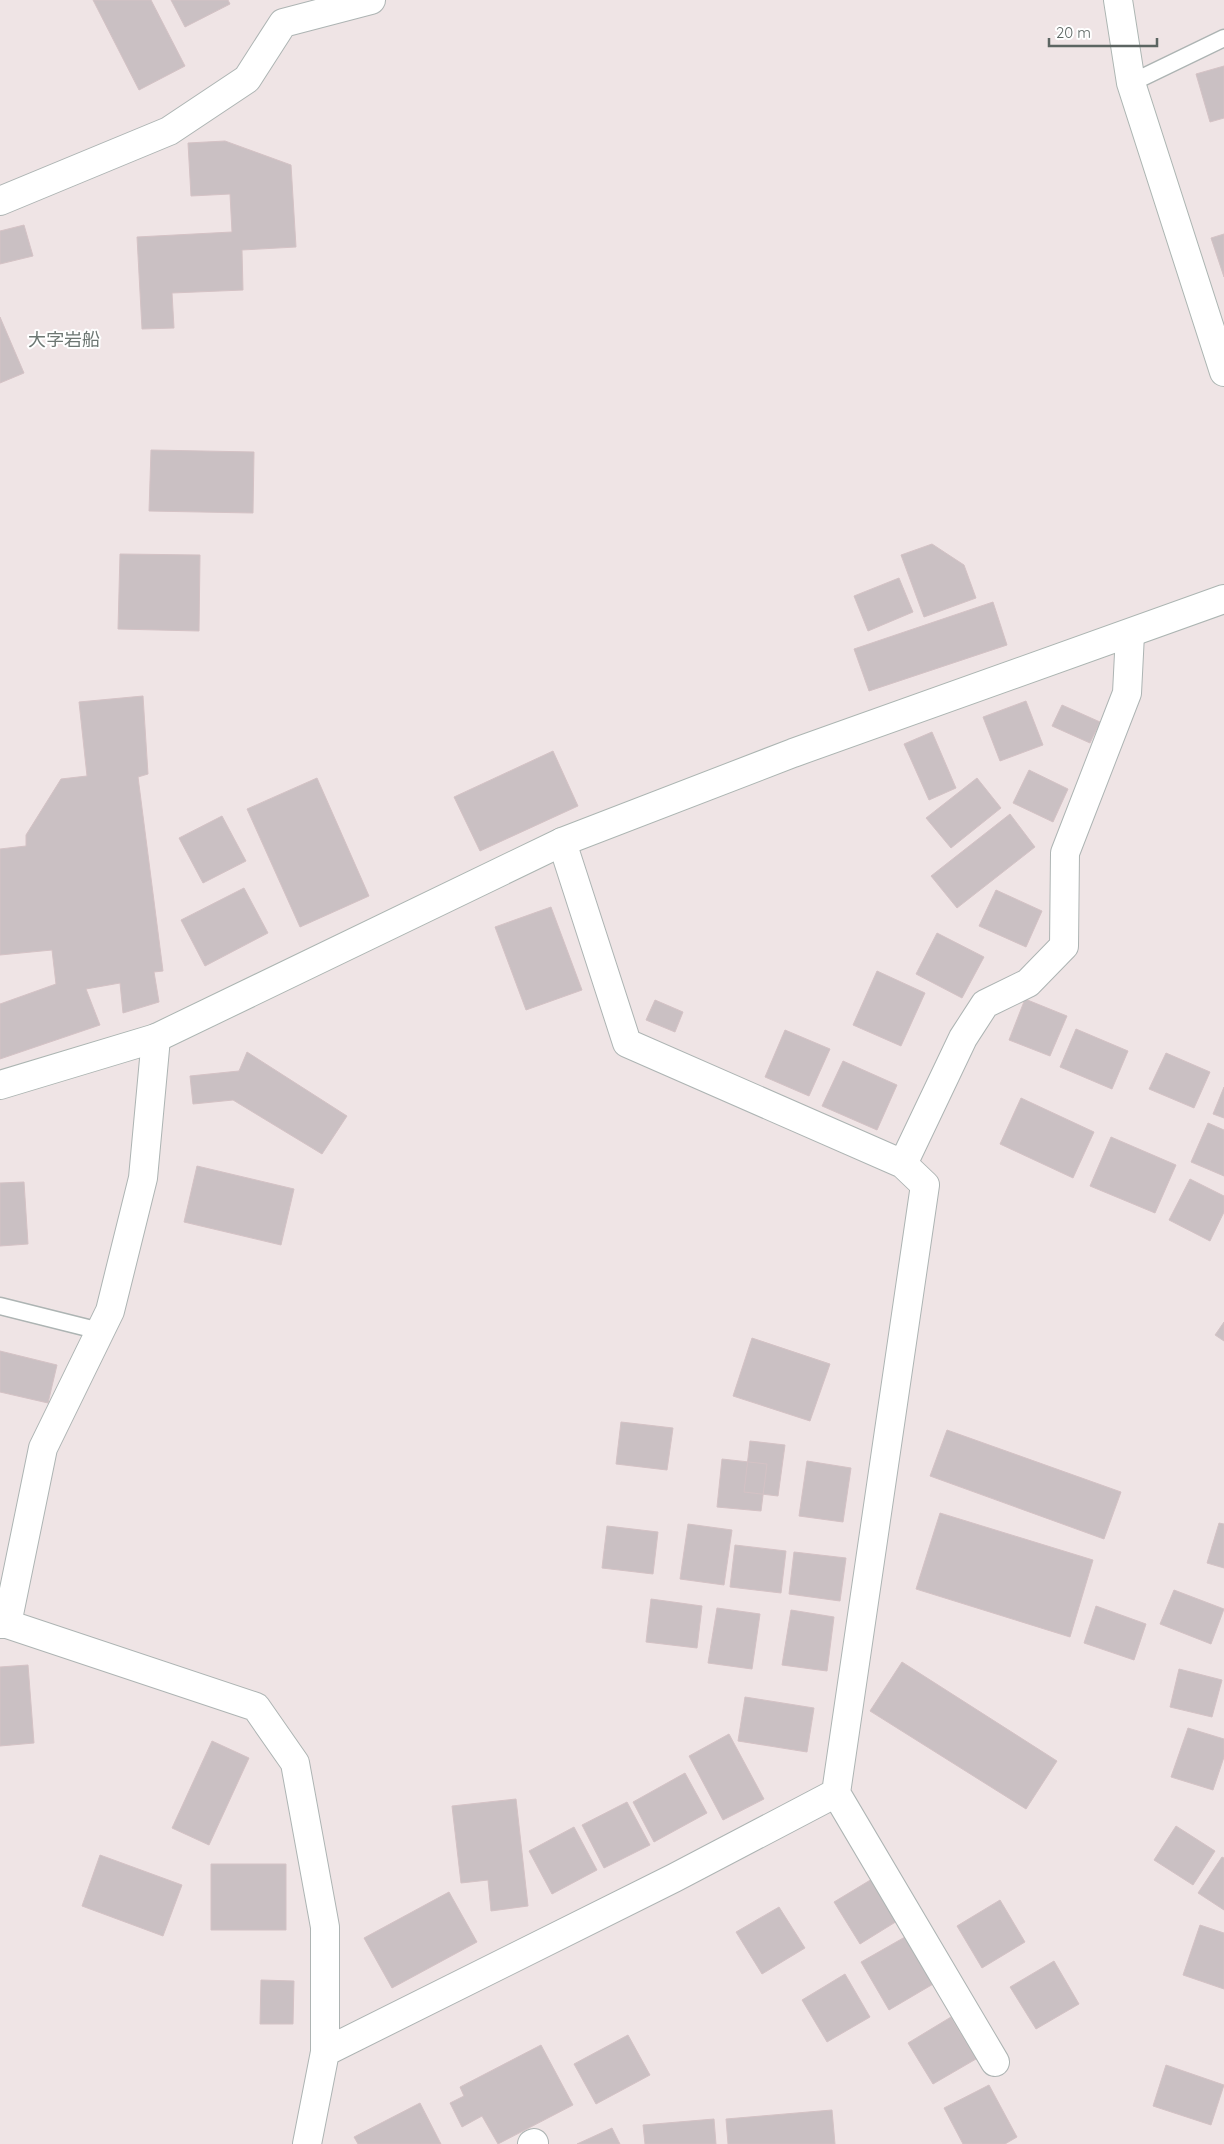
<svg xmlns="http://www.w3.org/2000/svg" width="1224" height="2144" viewBox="0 0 1224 2144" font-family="Quicksand,'Noto Sans JP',sans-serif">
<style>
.building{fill:#cac0c3;stroke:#d4c2c5}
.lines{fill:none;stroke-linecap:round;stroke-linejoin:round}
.lane-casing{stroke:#adb4b3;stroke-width:19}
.street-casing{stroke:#adb4b3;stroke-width:30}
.secondary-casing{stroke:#acb5b2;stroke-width:30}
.lane{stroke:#fff;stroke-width:16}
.street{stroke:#fff;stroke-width:28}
.secondary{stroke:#fff;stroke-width:28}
.labels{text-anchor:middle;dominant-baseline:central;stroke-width:4;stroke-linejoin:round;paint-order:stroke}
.quarter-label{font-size:18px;fill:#6d7773;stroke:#fff}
</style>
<rect width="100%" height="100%" fill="#efe4e5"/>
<path class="building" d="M93 0H151L185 66 139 90Z
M171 0H228L230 4 185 27Z
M1224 66V118L1210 122 1196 74Z
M225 141 291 165 296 247 242 250 243 290 172 293 174 328 142 329 137 237 232 232 230 194 191 196 188 143Z
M24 225 33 256 0 264V231Z
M1224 234V277L1211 238Z
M0 317 24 373 0 383Z
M151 450 254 452 253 513 149 511Z
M932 544 964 565 976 598 924 617 901 555Z
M120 554 200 555 199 631 118 629Z
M899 578 913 612 868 631 854 596Z
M993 602 1007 645 869 691 854 649Z
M143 696 148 774 138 777 163 971 154 972 159 1002 123 1013 120 983 86 989 100 1025 0 1059V1004L56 984 52 950 0 955V849L26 846V835L61 779 87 776 79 702Z
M1026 701 1043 745 1000 761 983 717Z
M1062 705 1100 722 1090 743 1052 726Z
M932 732 956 788 929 800 904 744Z
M553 751 578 806 480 851 454 797Z
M1029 770 1068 789 1053 822 1013 803Z
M317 778 369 896 300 927 247 809Z
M977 778 1001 808 951 848 926 818Z
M1010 814 1035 847 957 908 931 876Z
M222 816 246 861 203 883 179 838Z
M244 888 268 933 205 966 181 920Z
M996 890 1042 911 1026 947 979 926Z
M551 907 582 990 526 1010 495 927Z
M937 933 984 957 962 998 916 974Z
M877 971 925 993 901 1046 853 1025Z
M1025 999 1067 1016 1050 1056 1009 1040Z
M655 1000 683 1012 675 1032 646 1020Z
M1076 1029 1128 1051 1112 1089 1060 1067Z
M785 1030 830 1049 809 1096 765 1077Z
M247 1052 347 1116 322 1154 233 1100 193 1104 190 1076 239 1071Z
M1166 1053 1210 1072 1194 1108 1149 1089Z
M843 1061 897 1085 877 1130 822 1106Z
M1224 1087V1118L1213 1114Z
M1021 1098 1094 1132 1073 1178 1000 1144Z
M1208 1123 1224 1130V1176L1191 1162Z
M1111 1137 1176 1165 1155 1213 1090 1186Z
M197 1166 294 1189 281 1245 184 1222Z
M1190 1179 1224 1196V1212L1210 1241 1169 1220Z
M24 1182 28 1244 0 1246V1183Z
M1224 1322V1341L1215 1335Z
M752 1338 830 1364 810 1421 733 1396Z
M0 1351 57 1365 48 1403 0 1392Z
M621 1422 673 1428 667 1470 616 1464Z
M947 1430 1121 1492 1104 1539 930 1476Z
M750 1441 785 1445 778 1496 744 1492Z
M722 1459 767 1464 761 1511 717 1507Z
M807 1461 851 1468 843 1522 799 1516Z
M940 1513 1093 1560 1070 1637 916 1589Z
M1219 1523 1224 1524V1568L1207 1563Z
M688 1524 732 1530 724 1585 680 1579Z
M607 1526 658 1532 653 1574 602 1568Z
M735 1545 786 1551 781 1593 730 1587Z
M794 1552 846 1558 840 1601 789 1594Z
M1174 1590 1224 1609 1211 1644 1160 1624Z
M651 1599 702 1606 697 1648 646 1642Z
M1096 1606 1146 1624 1134 1660 1084 1643Z
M717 1608 760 1614 752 1669 708 1663Z
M791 1610 834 1617 827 1671 782 1665Z
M902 1662 1057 1761 1026 1809 870 1711Z
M28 1665 34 1743 0 1746V1667Z
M1179 1669 1222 1680 1212 1717 1170 1707Z
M745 1697 814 1708 807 1752 738 1741Z
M1188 1728 1224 1739V1757L1213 1790 1171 1777Z
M729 1734 764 1799 723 1820 689 1756Z
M212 1741 249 1758 209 1845 172 1828Z
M685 1773 707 1813 654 1842 633 1802Z
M516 1799 528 1906 491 1911 488 1880 461 1883 452 1806Z
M627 1802 650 1845 604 1868 582 1825Z
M1176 1826 1215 1851 1193 1885 1154 1860Z
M574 1827 597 1870 552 1894 529 1851Z
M100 1855 182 1885 163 1936 82 1906Z
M1222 1857 1224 1858V1910L1198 1893Z
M211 1864H286V1930H211Z
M877 1876 902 1918 860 1944 834 1902Z
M449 1892 477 1942 392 1988 364 1938Z
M1000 1900 1025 1942 982 1968 957 1926Z
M779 1907 805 1948 762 1974 736 1932Z
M1200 1925 1224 1933V1989L1183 1975Z
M912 1933 940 1980 889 2010 861 1962Z
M1054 1961 1079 2004 1036 2029 1010 1987Z
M845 1974 870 2017 827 2042 802 2000Z
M261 1980 294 1981 293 2024H260Z
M951 2017 976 2059 933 2084 908 2043Z
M628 2035 650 2075 596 2104 574 2064Z
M541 2045 573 2105 498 2144 482 2116 462 2127 450 2103 464 2096 460 2087Z
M1166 2065 1224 2085 1211 2125 1153 2106Z
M989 2085 1017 2137 1005 2144H963L944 2108Z
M420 2103 441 2144H358L354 2137Z
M832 2110 835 2144H728L726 2119Z
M714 2119 716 2144H645L643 2125Z
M612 2128 620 2144H577Z"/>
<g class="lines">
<defs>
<path id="lane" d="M1131 83 1224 38
M0 1306 100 1331"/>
<path id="street" d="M0 201 169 131 247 79 283 23 371 0
M562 842 627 1043 903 1164
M0 1624H7L256 1707 295 1763 325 1927V2052L307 2144
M7 1624 43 1448 110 1311 143 1178 156 1038
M836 1793 995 2062
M325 2052 674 1878 836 1793 925 1185 903 1164 963 1038 985 1004 1028 983 1064 946 1065 853 1127 693 1130 634
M532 2144 534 2143"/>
<path id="secondary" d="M1118 0 1131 83 1224 372
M0 1085 156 1038 562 842 793 753 1224 599"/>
</defs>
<use href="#lane" class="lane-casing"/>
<use href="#street" class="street-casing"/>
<use href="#secondary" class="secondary-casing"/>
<use href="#lane" class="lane"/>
<use href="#street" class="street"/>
<use href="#secondary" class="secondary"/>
</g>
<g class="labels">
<g class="quarter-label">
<text x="64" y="339">大字岩船</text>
</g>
</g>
<path d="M1049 38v8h108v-8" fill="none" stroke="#5c6562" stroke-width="2.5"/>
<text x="1056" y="38" font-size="15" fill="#5c6562" stroke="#ffffff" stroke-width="4" paint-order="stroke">20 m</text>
</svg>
